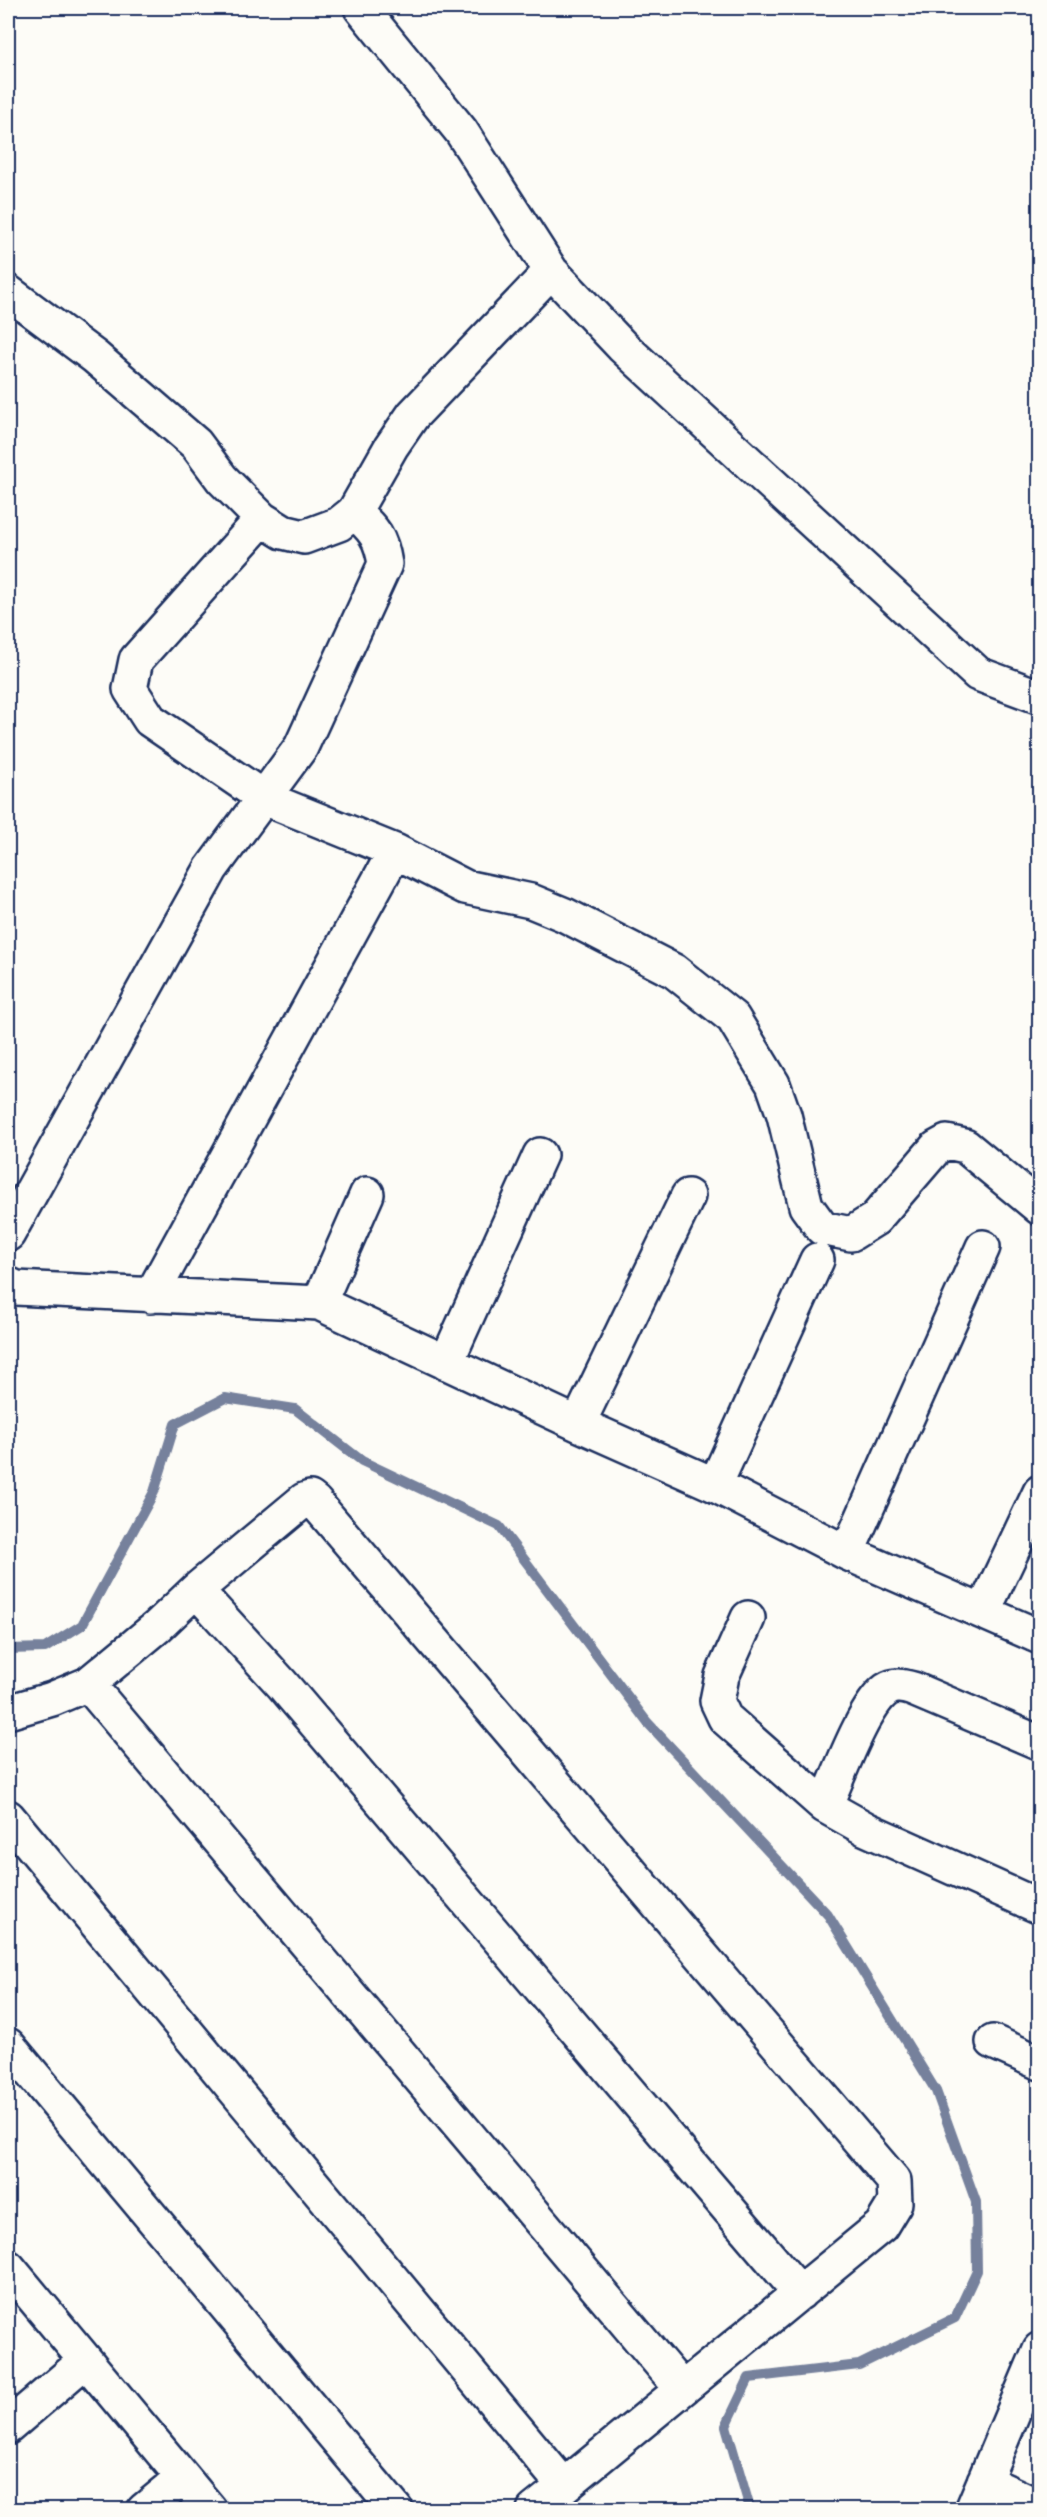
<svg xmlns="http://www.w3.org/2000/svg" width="1047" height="2517" viewBox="0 0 1047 2517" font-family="Delius,sans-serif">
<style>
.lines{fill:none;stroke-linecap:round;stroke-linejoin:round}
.stream{stroke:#76819c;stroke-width:10}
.minor-casing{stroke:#1b2f5e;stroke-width:38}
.minor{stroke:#fdfcf7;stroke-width:33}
</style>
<rect width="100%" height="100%" fill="#fdfcf7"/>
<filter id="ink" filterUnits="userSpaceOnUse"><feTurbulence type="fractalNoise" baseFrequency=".0167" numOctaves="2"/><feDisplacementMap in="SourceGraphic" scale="12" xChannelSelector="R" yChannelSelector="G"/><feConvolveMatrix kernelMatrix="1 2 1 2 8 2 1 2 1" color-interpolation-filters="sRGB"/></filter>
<g filter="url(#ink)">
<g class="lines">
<path class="stream" d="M8 1649 45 1648 82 1625 154 1492 175 1424 225 1398 295 1409 362 1461 499 1526 647 1722 828 1915 936 2091 976 2202 977 2271 955 2318 859 2365 749 2378 726 2426 749 2505 754 2510"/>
<defs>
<path id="minor" d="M361 8 461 131 551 271 622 346 978 674 1040 697
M8 292 95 357 196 444 222 479 262 519 283 532 304 537 339 524 354 512 391 447 413 415 551 271
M262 519 136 660 130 689 150 720 264 798 395 851 465 887 531 901 565 915 674 971 733 1018 773 1084 784 1115 806 1206 822 1228 851 1234 875 1219 936 1148 947 1142 965 1146 1040 1208
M8 1234 211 869 301 747 385 564C381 538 374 529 354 512
M8 1284 16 1288 319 1303 578 1424 715 1485 847 1553 1040 1637
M151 1296 395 851
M319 1303 367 1194
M446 1363 540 1155
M578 1424 688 1196
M715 1485 817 1260
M847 1553 983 1247
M196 1590 304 1500 310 1498 315 1502 894 2181 895 2203 881 2226 564 2486
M983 1612 1040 1492
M748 1618 722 1676 717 1701 725 1718 825 1806 866 1829 1040 1907
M88 1684 682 2389
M8 1712 52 1699 88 1684 157 1627 196 1590 282 1684 800 2293
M825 1806C838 1778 863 1707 886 1690 895 1684 903 1686 913 1689L1040 1743
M8 1817 564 2486 534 2510
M993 2042 1040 2063
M8 2045 396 2510
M8 2267 210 2510
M8 2427 85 2361
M984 2481 1040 2507
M144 2510 183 2478
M972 2510 1040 2349"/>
</defs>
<use href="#minor" class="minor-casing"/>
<use href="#minor" class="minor"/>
</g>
</g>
<rect width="1047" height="2517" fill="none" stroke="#fdfcf7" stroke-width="30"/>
<rect x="15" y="15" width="1017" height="2487" fill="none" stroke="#1b2f5e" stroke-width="2" filter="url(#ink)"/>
</svg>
